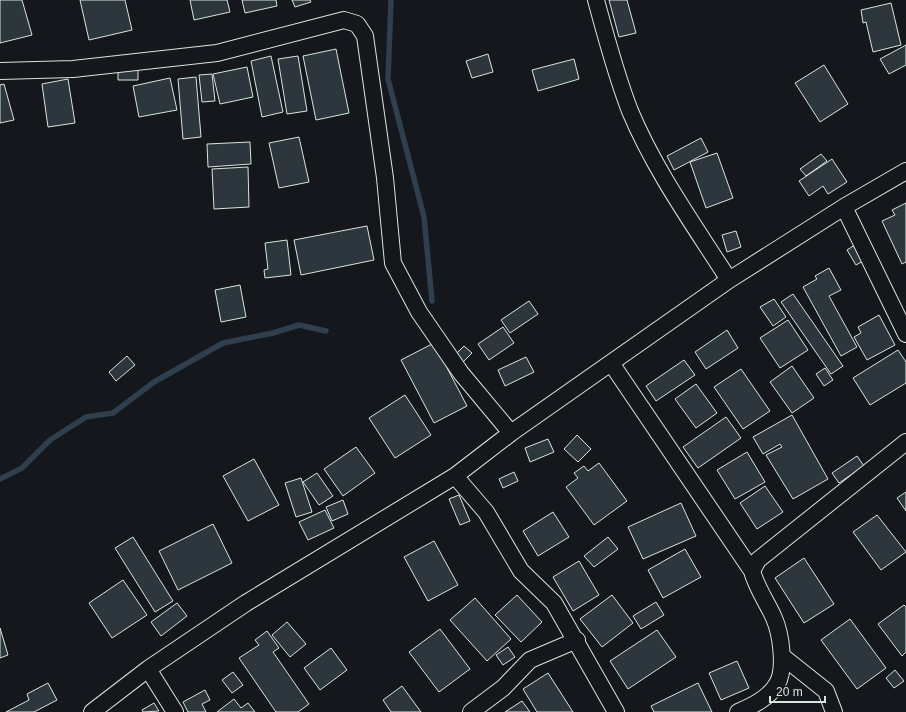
<svg xmlns="http://www.w3.org/2000/svg" width="906" height="712" viewBox="0 0 906 712" font-family="Arial,sans-serif">
<style>
.lines{fill:none;stroke-linecap:round;stroke-linejoin:round}
.stream{stroke:#2f3f4d;stroke-width:5.5}
.building{fill:#2c363c;stroke:#d8e6dc}
.minor-casing{stroke:#d8e6dc;stroke-width:18}
.minor{stroke:#14181c;stroke-width:16}
</style>
<rect width="100%" height="100%" fill="#14181c"/>
<g class="lines">
<path class="stream" d="M391 0 388 79 424 217 432 301
M0 479 22 468 50 440 86 417 113 413 154 382 223 343 273 333 299 325 326 331"/>
</g>
<path class="building" d="M0 0H22L32 35 0 43Z
M80 0H125L132 30 89 40Z
M190 0H227L230 12 194 20Z
M242 0H276L277 6 245 13Z
M292 0H310L311 2 295 7Z
M609 0H627L636 33 619 37Z
M891 3 901 45 873 52 866 22 863 23 861 10Z
M906 45V65L889 74 880 59Z
M336 49 349 113 316 120 303 56Z
M488 54 493 72 472 78 466 61Z
M271 56 283 112 262 117 251 61Z
M298 56 307 111 287 114 278 59Z
M574 59 579 79 538 91 532 70Z
M824 65 848 104 820 122 795 83Z
M118 67H138V80H118Z
M247 67 253 97 220 104 213 74Z
M212 74 215 101 202 102 199 75Z
M196 77 201 137 183 139 178 79Z
M170 78 177 110 139 117 133 86Z
M68 79 75 123 48 127 42 84Z
M4 84 14 120 0 123V85Z
M299 137 309 182 279 188 269 143Z
M701 138 708 152 674 170 667 156Z
M250 142 251 164 208 167 207 144Z
M717 153 733 198 706 208 690 162Z
M821 154 827 161 806 176 800 169Z
M832 159 847 182 828 194 823 186 809 196 799 181Z
M248 167 249 207 214 209 212 169Z
M906 203V262L902 264 882 221 895 215 892 210Z
M367 226 374 260 301 275 294 240Z
M736 231 741 247 727 252 722 235Z
M287 240 291 275 265 278 264 270 268 269 265 243Z
M858 243 867 259 856 265 847 250Z
M829 268 841 290 829 296 857 347 841 356 803 287 817 279 815 276Z
M240 285 246 317 221 322 215 290Z
M793 294 843 366 831 374 781 302Z
M774 299 786 317 773 326 760 307Z
M529 301 538 314 510 333 501 320Z
M879 315 895 345 867 360 854 337 861 333 858 327Z
M788 320 808 350 780 368 760 338Z
M503 327 514 343 489 360 478 344Z
M727 330 738 348 706 369 695 352Z
M434 343 467 406 434 423 401 360Z
M464 346 472 353 461 364 453 357Z
M898 350 906 362V383L870 405 853 378Z
M127 356 135 365 116 381 109 372Z
M526 357 534 372 505 386 498 370Z
M684 360 695 375 656 401 646 386Z
M792 366 814 398 792 413 770 382Z
M825 368 833 380 824 386 816 374Z
M741 369 770 411 743 429 714 387Z
M696 384 717 413 696 428 675 399Z
M405 395 431 435 395 458 369 418Z
M792 415 828 479 793 499 766 455 782 447 780 444 763 454 753 437Z
M726 417 741 438 698 468 683 447Z
M577 435 591 449 578 462 564 449Z
M548 439 554 452 530 462 525 448Z
M356 447 375 473 343 496 324 469Z
M747 452 765 482 735 499 717 470Z
M857 456 864 466 839 483 832 473Z
M254 459 279 505 248 521 223 476Z
M599 463 627 501 594 525 566 487 578 478 574 473 584 466 588 471Z
M514 472 518 481 503 488 499 479Z
M317 473 333 496 319 505 303 482Z
M301 478 312 512 296 517 285 483Z
M765 486 783 512 757 529 740 503Z
M906 492V511L897 498Z
M459 495 470 521 460 525 449 499Z
M343 500 348 514 332 521 326 507Z
M681 503 696 536 643 559 628 527Z
M325 510 334 528 308 540 299 522Z
M553 512 569 537 538 556 523 531Z
M877 515 906 552 881 570 853 532Z
M213 524 232 563 178 590 159 551Z
M133 537 173 601 155 612 115 548Z
M608 537 618 549 594 567 584 556Z
M434 541 458 585 428 601 404 557Z
M685 549 701 577 663 598 648 570Z
M804 558 834 604 804 623 775 578Z
M579 561 599 595 573 611 553 577Z
M123 580 147 615 112 638 89 603Z
M517 595 542 622 521 642 495 615Z
M612 595 633 623 602 647 580 619Z
M475 598 511 639 487 661 450 620Z
M656 602 664 615 641 629 633 616Z
M177 603 187 616 161 636 151 622Z
M904 605 906 607V652L902 656 878 624Z
M850 619 886 668 857 689 821 640Z
M287 622 306 644 290 657 272 635Z
M0 628 8 655 0 658Z
M440 629 470 669 439 692 409 652Z
M657 630 676 657 628 689 610 661Z
M267 631 279 648 273 652 309 704 298 712H276L239 658 259 645 255 640Z
M508 647 515 657 503 665 496 655Z
M331 648 347 670 320 690 304 668Z
M737 661 749 688 721 700 709 673Z
M895 670 904 681 894 688 886 678Z
M233 672 243 685 232 693 222 680Z
M548 673 573 712H537L523 689Z
M48 683 57 700 34 712H6L29 700 27 694Z
M698 683 712 712H654L651 706Z
M402 686 421 712H391L383 700Z
M205 690 210 700 202 704 206 712H188L183 702Z
M234 699 241 708 248 703 255 712H217Z
M522 701 530 712H505Z
M154 703 159 711 143 712 142 710Z"/>
<g class="lines">
<defs>
<path id="minor" d="M596 0C606 37 616 75 630 111 655 171 694 225 729 280
M0 71 73 69 217 53 344 20 357 24 365 36 385 178 393 263 419 312 461 373 511 433
M844 207 906 334
M611 363 752 571
M455 476 486 512 521 571 554 603 616 712
M782 656 826 691 834 712
M148 669 175 712
M92 712 148 669 246 603 455 476 511 433 729 280 844 207 906 171
M471 712 503 688 530 660 577 640
M738 712C752 706 769 698 777 684 786 669 781 634 774 618 767 602 757 589 752 571L758 560 906 442"/>
</defs>
<use href="#minor" class="minor-casing"/>
<use href="#minor" class="minor"/>
</g>
<path d="M770 696v6h55v-6" fill="none" stroke="#d8e6dc" stroke-width="2"/>
<text x="776" y="696" font-size="12" fill="#d8e6dc" stroke="#14181c" stroke-width="3" paint-order="stroke">20 m</text>
</svg>
